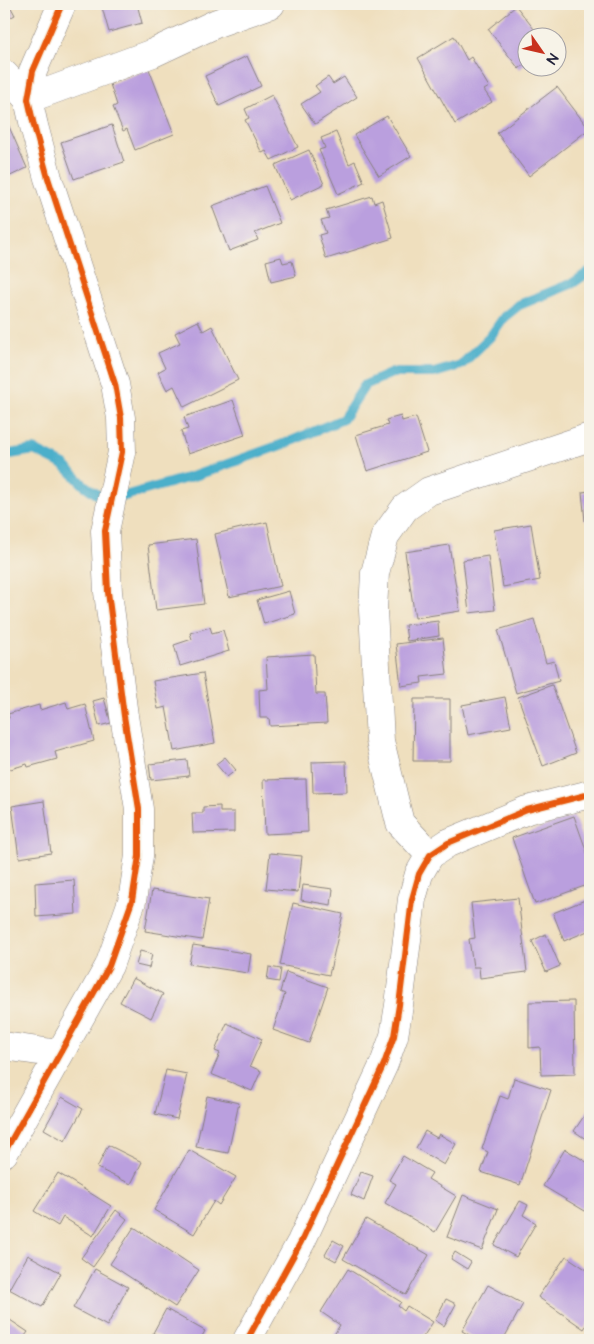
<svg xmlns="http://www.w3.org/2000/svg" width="594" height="1344" viewBox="0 0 594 1344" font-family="'Architects Daughter',sans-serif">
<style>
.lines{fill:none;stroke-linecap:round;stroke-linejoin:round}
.stream{stroke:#4bafca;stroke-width:10}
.building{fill:#ba9fde}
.street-casing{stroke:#88807c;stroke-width:29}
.street{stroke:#fff;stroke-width:28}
.cycleway-casing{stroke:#f7f3e8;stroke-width:9}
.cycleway{stroke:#e8590c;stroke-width:6}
</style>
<rect width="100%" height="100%" fill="#f7f3e8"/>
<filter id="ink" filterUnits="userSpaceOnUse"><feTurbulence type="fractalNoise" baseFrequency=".02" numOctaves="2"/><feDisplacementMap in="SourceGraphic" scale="10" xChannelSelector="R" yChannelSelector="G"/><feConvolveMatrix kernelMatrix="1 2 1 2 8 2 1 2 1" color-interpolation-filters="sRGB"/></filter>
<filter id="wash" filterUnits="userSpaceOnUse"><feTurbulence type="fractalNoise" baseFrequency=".0096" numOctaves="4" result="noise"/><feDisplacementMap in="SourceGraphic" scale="20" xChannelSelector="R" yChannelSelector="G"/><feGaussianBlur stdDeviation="1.12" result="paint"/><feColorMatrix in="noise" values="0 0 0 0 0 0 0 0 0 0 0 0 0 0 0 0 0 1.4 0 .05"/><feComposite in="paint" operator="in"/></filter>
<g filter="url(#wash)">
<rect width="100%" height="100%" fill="#efdfbe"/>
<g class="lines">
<path class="stream" d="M4 455 34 450 64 465 84 485 98 495
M121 497 197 475 289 442 343 419 365 385 392 373H434L461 365 490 337 504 317 519 305 573 283 590 271"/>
</g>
<g id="blocks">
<path class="building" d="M4 4H9L15 15 4 21Z
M101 4H137L142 23 109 32Z
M516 6 541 38H526V63L519 69 488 29Z
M454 36 467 60 471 57 489 87 484 90 492 102 455 124 418 58Z
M247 56 261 86 219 106 205 76Z
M149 69 174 134 135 150 127 129 123 131 113 107 117 105 110 84Z
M328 77 333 84 344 77 357 97 315 124 301 104 320 92 315 86Z
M557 87 589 129 529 176 497 133Z
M272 95 298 147 271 160 266 151 262 153 245 120 249 118 245 109Z
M4 115 27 168 4 179Z
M387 116 411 156 379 176 354 135Z
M112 125 124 162 74 179 61 142Z
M336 132 349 164 355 161 364 182 338 194 319 150 325 148 321 138Z
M309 150 324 184 290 200 275 165Z
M265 186 280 223 255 233 258 240 229 251 212 206Z
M372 196 374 203 382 200 393 238 326 259 319 235 326 233 321 220 329 218 326 210Z
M281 257 283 263 292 261 296 276 271 282 266 261Z
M198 321 203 331 212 326 238 380 184 407 174 386 167 390 158 372 165 368 158 353 180 343 175 333Z
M233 400 245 435 188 454 181 431 188 429 184 417Z
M401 416 402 421 416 417 427 452 367 471 356 435 388 425 386 420Z
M590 491V520L585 521 582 492Z
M267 522 281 586 229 597 215 534Z
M531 524 540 580 503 587 494 530Z
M196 539 204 604 156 610 148 545Z
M449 545 460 611 415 618 405 552Z
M488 556 495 610 469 613 463 560Z
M289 591 295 614 264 624 257 600Z
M534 619 546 663 554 661 559 681 516 693 498 630Z
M438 621 439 636 407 641 405 625Z
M210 627 212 633 223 630 229 651 180 666 174 645 192 639 190 633Z
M443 638 447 674 421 677 422 683 401 686 396 644Z
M314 654 316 694H325L327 723 270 726 269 718H260L259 690 268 689 266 657Z
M203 673 215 743 174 751 166 707 158 709 153 681Z
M552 685 576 753 543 766 518 697Z
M505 697 511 727 468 735 462 705Z
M104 698 111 723 99 726 93 701Z
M414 699H450V761H413Z
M66 702 68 709 85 704 94 741 55 752 57 759 28 767 27 764 4 771V719L9 718 8 714 39 705 40 710Z
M225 757 236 770 227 777 216 764Z
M187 760 189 776 151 780 149 764Z
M346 761 347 792 313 793 312 762Z
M306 779 308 832 265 834 263 780Z
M44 801 51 853 19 858 12 806Z
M220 806V812H234V832L193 833 192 813H203V807Z
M574 816 590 861V884L535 904 512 838Z
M270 853 302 856 298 892 266 889Z
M74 880 76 914 36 917 35 883Z
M303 885 333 889 331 905 301 900Z
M152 890 209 899 202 940 145 931Z
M518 898 527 972 480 978 479 967H473L469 939 475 938 471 903Z
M590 898V930L564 941 553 913Z
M293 903 343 914 329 975 280 965Z
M546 934 560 966 546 972 532 941Z
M193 945 251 954 248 973 189 964Z
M140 951 152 954 149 968 136 965Z
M269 967 281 969 279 982 267 980Z
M286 972 328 987 309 1043 273 1030 285 994 280 992Z
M133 978 163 994 151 1018 120 1002Z
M574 1001 575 1074 541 1075 540 1047 529 1048V1002Z
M227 1023 262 1039 250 1066 261 1071 252 1091 211 1074 220 1053 215 1051Z
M166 1070 187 1074 177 1119 155 1114Z
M514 1078 551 1090 520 1185 481 1172 488 1152 482 1149 500 1096 508 1099Z
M207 1096 239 1103 228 1153 196 1147Z
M62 1097 83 1109 65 1141 44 1129Z
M590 1107V1142L574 1131Z
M425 1131 437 1138 439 1134 456 1144 444 1165 416 1148Z
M108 1145 142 1162 131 1184 97 1168Z
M565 1149 590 1164V1214L543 1186Z
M189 1150 236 1177 219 1205 214 1201 194 1234 154 1210Z
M403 1156 432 1173 428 1179 456 1196 435 1232 385 1203 396 1184 389 1180Z
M361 1172 373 1176 364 1201 351 1195Z
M58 1173 111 1206 93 1236 63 1217 58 1226 34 1211Z
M463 1195 498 1209 482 1250 447 1237Z
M520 1201 528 1205 523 1215 536 1223 516 1257 494 1245Z
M116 1210 127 1219 93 1267 81 1258Z
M366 1219 429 1255 406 1295 343 1259Z
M134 1227 199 1270 175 1307 110 1264Z
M333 1240 344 1246 336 1261 325 1255Z
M455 1252 471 1262 467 1269 451 1259Z
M28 1255 61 1273 42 1307 9 1289Z
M566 1256 590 1272V1320L584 1329 538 1297Z
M95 1269 128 1287 107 1326 73 1308Z
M348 1269 401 1302 398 1306 404 1311 407 1306 433 1322 421 1340H336L332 1338 340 1325 321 1312Z
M488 1285 523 1304 503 1340H478L462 1331Z
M446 1299 456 1304 444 1326 435 1320Z
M166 1309 205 1331 200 1340H167L153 1333Z
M4 1316 28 1332 22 1340H4Z"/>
</g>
</g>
<g filter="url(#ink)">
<use href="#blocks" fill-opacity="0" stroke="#88807c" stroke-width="1"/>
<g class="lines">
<defs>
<path id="street" d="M4 74 28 99 153 53 217 23 271 4
M430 855 400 823 380 741 373 610 375 573 385 536 405 508 429 491 590 437
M4 1046 59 1054
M4 1153 109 966 132 901 139 856V809L124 716 108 592 105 531 122 452 121 418 115 384 48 178 34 126 28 99 33 71 62 4
M247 1340 301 1242 384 1064 394 1036 399 1005 412 899 419 874 430 855 448 843 527 810 590 794"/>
</defs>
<use href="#street" class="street-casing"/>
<use href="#street" class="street"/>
<defs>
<path id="cycleway" d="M4 1153 109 966 132 901 139 856V809L124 716 108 592 105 531 122 452 121 418 115 384 48 178 34 126 28 99 33 71 62 4
M247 1340 301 1242 384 1064 394 1036 399 1005 412 899 419 874 430 855 448 843 527 810 590 794"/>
</defs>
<use href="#cycleway" class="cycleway-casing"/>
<use href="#cycleway" class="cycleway"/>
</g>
</g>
<rect width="594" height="1344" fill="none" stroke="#f7f3e8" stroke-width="20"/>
<g transform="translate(542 52) rotate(124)"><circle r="24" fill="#f7f3e8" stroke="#a29fa3"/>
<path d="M0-4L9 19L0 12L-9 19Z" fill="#c8321e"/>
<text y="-8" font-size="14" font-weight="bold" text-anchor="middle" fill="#22223b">N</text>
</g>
</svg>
